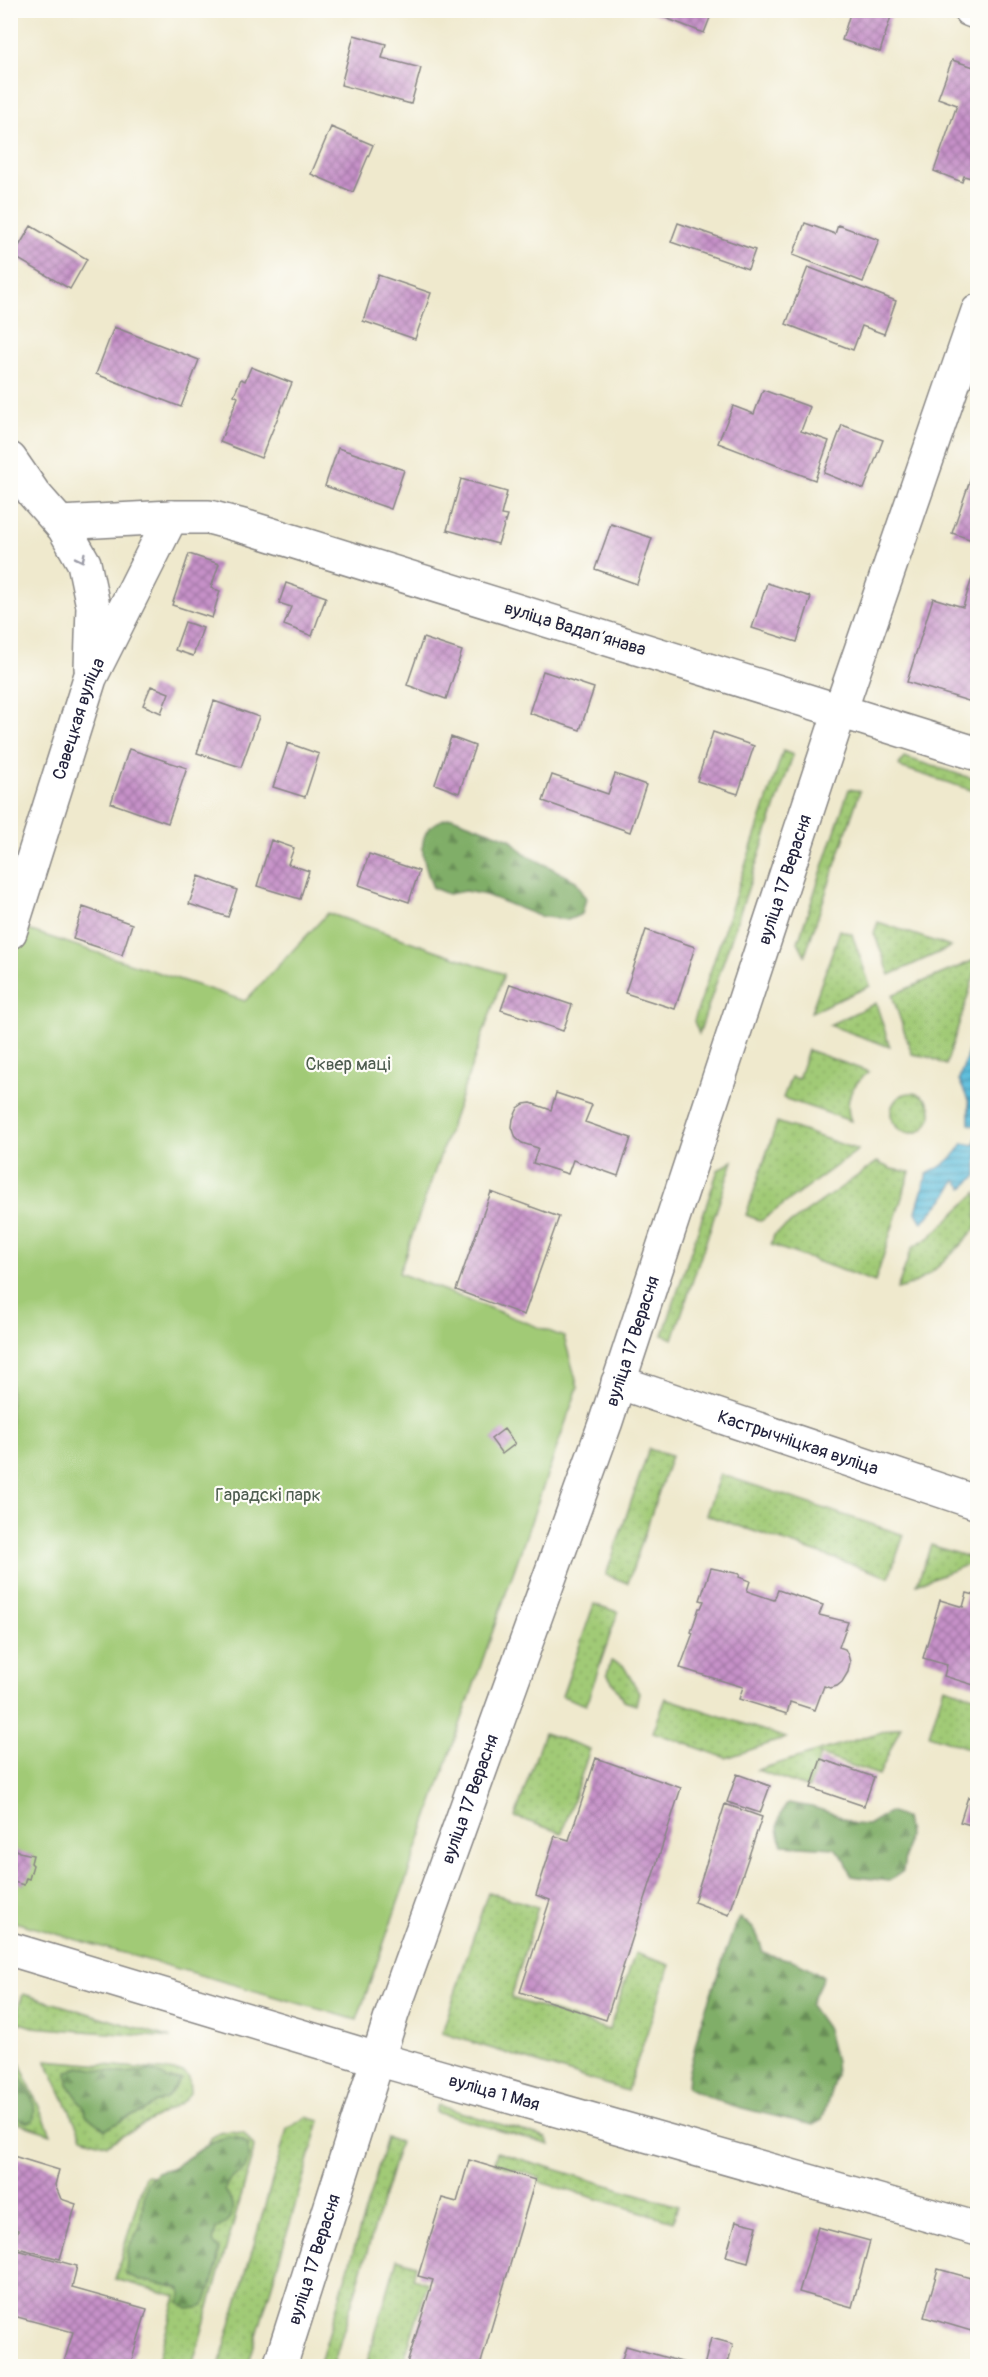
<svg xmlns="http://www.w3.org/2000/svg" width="988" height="2377" viewBox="0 0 988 2377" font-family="Pangolin,sans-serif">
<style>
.grass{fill:url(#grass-dots);stroke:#627658;stroke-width:1.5}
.forest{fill:url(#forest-firs);stroke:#516851;stroke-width:1.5}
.green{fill:#a1ca76;stroke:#627658;stroke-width:1.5}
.water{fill:url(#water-rules);stroke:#3f708b;stroke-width:1.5}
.building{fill:url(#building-cross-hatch)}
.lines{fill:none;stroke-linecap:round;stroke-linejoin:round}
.minor-casing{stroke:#888684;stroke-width:36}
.tertiary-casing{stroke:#888684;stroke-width:36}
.minor{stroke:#fff;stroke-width:33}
.tertiary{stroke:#fff;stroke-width:33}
.oneway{stroke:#9c9ca7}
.labels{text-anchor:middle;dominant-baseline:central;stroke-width:4.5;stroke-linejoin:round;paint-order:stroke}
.street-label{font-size:18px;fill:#22223b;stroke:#fdfcf7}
.park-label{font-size:18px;fill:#4e5d50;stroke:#fdfcf7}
</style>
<defs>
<pattern id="grass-dots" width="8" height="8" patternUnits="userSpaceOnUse" patternTransform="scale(1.5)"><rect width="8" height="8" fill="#a1ca76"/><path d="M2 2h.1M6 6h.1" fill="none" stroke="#8aad67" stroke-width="1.8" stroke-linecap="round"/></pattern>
<pattern id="forest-firs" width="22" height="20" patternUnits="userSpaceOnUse" patternTransform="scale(1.5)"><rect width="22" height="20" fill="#80ae67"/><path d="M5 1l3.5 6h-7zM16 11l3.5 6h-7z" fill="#688d56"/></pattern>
<pattern id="water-rules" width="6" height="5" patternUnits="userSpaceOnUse" patternTransform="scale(1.5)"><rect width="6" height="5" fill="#5cbddb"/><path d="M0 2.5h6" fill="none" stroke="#4c99b3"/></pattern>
<pattern id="building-cross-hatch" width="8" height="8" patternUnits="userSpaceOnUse" patternTransform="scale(1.5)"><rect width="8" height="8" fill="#c691c8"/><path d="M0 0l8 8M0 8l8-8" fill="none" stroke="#a076a4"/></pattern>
</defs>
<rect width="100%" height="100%" fill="#fdfcf7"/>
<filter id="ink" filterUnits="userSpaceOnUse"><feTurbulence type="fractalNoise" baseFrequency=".0167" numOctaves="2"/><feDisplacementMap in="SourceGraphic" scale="12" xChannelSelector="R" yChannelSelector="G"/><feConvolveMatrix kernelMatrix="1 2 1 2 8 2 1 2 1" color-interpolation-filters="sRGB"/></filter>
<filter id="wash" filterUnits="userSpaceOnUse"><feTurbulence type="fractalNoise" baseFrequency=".008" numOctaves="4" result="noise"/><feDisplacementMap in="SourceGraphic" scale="24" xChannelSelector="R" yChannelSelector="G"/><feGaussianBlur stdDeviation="1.35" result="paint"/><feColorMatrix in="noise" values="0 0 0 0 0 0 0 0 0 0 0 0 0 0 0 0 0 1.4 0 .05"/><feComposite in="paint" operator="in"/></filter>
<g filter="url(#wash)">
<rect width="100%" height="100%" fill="#efe9cd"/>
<path class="grass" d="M783 751 793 755 699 1034 694 1021Z
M904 757 977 780V792L903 768 899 765Z
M849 789 860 791 805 955 798 942Z
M878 922 951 947 890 975 874 933Z
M840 930 852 934 870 986 811 1012Z
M977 959V967L946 1065 929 1057 912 1054 892 995Z
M876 1003 890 1047 829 1025Z
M808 1050 869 1072C852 1084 843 1101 851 1121L783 1098 791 1077 798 1079Z
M891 1113a20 20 0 1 1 40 0a20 20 0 1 1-40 0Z
M777 1122 858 1150 761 1221 746 1215Z
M733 1161 673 1339 663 1335 718 1170Z
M877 1162 891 1169 910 1172 875 1282 771 1245 774 1235Z
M977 1192V1227L974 1230C956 1251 925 1285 897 1289L912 1248 929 1238Z
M649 1449 671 1456 628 1583 606 1575Z
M720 1474 904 1535 889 1577 706 1515Z
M931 1545 977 1560V1561L917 1584Z
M594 1604 618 1612 586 1705 562 1696Z
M611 1661 623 1665 639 1692 636 1705 624 1701 607 1674Z
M944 1687 977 1697V1751L929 1735Z
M666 1698 786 1738 726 1758 653 1732Z
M901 1726 879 1775 820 1755 809 1788 757 1770Z
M544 1733 590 1749 562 1833 515 1817Z
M488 1892 538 1907 511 1998 609 2030 635 1953 670 1965 627 2091 442 2033Z
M23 1994 171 2038 32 2027 14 2021Z
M11 2043 51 2134 11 2121Z
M46 2060 184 2072 189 2077 190 2093 182 2102 107 2145 82 2137Z
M437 2105 546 2138 550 2145 435 2112Z
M306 2117 320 2121 248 2366H219L287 2129Z
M230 2131 244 2133 254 2146 252 2159 192 2366H166L157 2364 176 2296 115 2279 145 2175 165 2177 203 2155 211 2138 219 2133Z
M387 2138 400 2142 333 2366H319Z
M497 2152 678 2206 673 2221 539 2182 540 2178 494 2163Z
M397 2259 416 2265 413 2278 428 2283 402 2366H366Z"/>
<path class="forest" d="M452 817 510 839 523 853 576 881 586 898 582 914 568 920 539 916 486 895 465 891 448 894 433 888C422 860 410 825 452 817Z
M788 1803 812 1807 835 1814 854 1824 868 1825 889 1812 905 1818 908 1835 903 1871 889 1881 851 1876 845 1860 835 1848 783 1845C775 1829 777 1817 788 1803Z
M740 1918C757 1929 757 1933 763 1952 772 1957 781 1957 792 1960 803 1964 813 1970 823 1977L810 2005 827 2029 835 2061 836 2075 822 2120 813 2125C769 2114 727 2108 687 2087L688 2074 702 2019 733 1931Z
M10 2063C21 2079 40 2100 33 2121L26 2122 11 2115Z
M80 2067 122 2073 150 2071 162 2075 167 2079H181L166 2099 154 2103 143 2112 130 2116 105 2130 86 2115 83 2106 68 2084 67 2072Z
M229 2136 237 2137 248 2144V2160L244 2170C235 2177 228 2177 225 2190 237 2207 235 2219 216 2229L213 2242 219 2249 218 2263 206 2302 202 2307 188 2309 180 2303 182 2293 179 2288 140 2280 126 2274 128 2250 140 2226 146 2183 157 2172 172 2168 212 2142Z"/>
<path class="green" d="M328 913 504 974 399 1273 564 1337 578 1387 357 2020 11 1921 10 924 245 1001Z"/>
<path class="water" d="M977 1036H978L977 1126 969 1124V1102L959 1080 973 1037Z
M977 1136V1176L963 1188 956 1180 947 1195 922 1223 916 1212 927 1174C942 1167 955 1158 963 1143L974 1145Z"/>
<g id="blocks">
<path class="building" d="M645 10H713L704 33Z
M851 10H883L892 13 880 52 842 40Z
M354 35 386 44 382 58 421 68 411 104 341 85Z
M978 58V180L964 176 962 182 934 171 957 105 938 98 952 60 974 67Z
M331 127 373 145 353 192 311 174Z
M678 223 755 250 748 269 671 242Z
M805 223 835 234 838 225 879 240 863 282 793 255Z
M31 226 87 259 70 289 13 256Z
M808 267 896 301 884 334 862 326 853 350 786 324Z
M378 275 431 293 415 339 363 321Z
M114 327 199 360 181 407 96 374Z
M251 367 292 383 261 458 220 442 238 397 234 395 241 379 245 381Z
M763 390 810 407 801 431 829 441 815 480 718 443 733 406 754 414Z
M842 425 883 440 864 489 824 473Z
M338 448 404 470 391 509 325 486Z
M977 460H978V542L952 533Z
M461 479 507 492 501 515 507 516 498 544 447 530Z
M611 524 652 538 637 584 595 569Z
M189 554 219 564 211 588 220 591 212 618 172 605Z
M972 578 978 580V704L907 682 933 598 963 607Z
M286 583 326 597 312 636 284 625 291 607 279 603Z
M767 583 811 597 797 642 752 628Z
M185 622 203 628 193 656 175 650Z
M423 638 462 651 446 699 407 685Z
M543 671 594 688 580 730 529 713Z
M151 686 169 693 161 713 143 705Z
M214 701 259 717 241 767 197 753Z
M713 732 754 746 738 794 697 781Z
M451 737 475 746 459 793 435 784Z
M288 743 319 754 305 797 273 787Z
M129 749 187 768 168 823 111 803Z
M615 774 646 785 630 832 543 801 552 775 608 794Z
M271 840 294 848 288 864 309 871 300 899 257 886Z
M369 854 419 871 409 902 359 885Z
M199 876 237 890 228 917 189 904Z
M83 907 132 924 122 955 73 939Z
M646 930 695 947 675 1009 625 993Z
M510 984 572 1005 563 1031 501 1010Z
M556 1093 592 1105 585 1122 631 1138 618 1176 573 1160 568 1174 533 1163 538 1148 522 1143 516 1138 512 1127 513 1119 518 1108 524 1104 531 1103 551 1110Z
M491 1192 559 1217 524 1315 456 1290Z
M504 1429 515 1444 502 1454 491 1439Z
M711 1568 740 1574 739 1577 750 1581 747 1591 774 1600 778 1590 823 1605 819 1615 848 1622 839 1647 845 1649 848 1655 850 1662 848 1672 842 1682 837 1686 830 1688 824 1686 815 1710 790 1702 787 1714 739 1699 743 1687 680 1668 693 1633 691 1632 699 1608H701L704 1601 700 1600Z
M967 1593 978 1596 977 1686 944 1676 947 1665 923 1658 940 1600 963 1607Z
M596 1758 681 1788 606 2020 520 1992 550 1900 536 1895 555 1836 569 1840Z
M821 1759 874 1777 864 1806 811 1788Z
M737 1774 770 1786 760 1813 727 1802Z
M968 1797 978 1800V1827L960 1822Z
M725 1804 762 1817 729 1915 694 1902Z
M15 1848 19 1852 33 1855 31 1863 33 1865 29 1879 26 1878 24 1885 10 1881V1849Z
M10 2155 59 2170 55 2185 61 2199 76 2204 60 2259 14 2247 18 2230 10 2228Z
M469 2160 535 2180 534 2184 480 2366H414L407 2364 433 2280 418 2276 442 2198 457 2202Z
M736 2221 757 2226 748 2262 726 2256Z
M818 2227 870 2241 852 2307 799 2292Z
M10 2248 77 2266 72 2288 147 2309 130 2366H63L73 2332 10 2315Z
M938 2269 978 2280V2333L924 2317Z
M711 2338 733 2344 727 2366H704Z
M626 2346 685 2363 684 2366H620Z"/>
</g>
</g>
<g filter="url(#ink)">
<use href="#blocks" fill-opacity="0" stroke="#888684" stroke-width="1.5"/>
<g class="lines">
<defs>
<g id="minor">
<path d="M970 10 978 13"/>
<path d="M10 459 34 494 64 528 84 563 93 606 91 668"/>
<path d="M60 523 171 517H209L250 528 840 711"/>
<path id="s1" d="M10 932 90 678 171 517"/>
<path id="s2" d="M618 1382 978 1503"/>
<path d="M10 1949 377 2059"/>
</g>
<g id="tertiary">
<path d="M840 711 978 754"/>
<path id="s3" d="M377 2059 978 2229"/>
<path id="s4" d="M280 2366 392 2014 605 1424 840 711 978 311"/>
</g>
</defs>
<use href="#minor" class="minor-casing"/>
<use href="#tertiary" class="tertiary-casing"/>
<use href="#minor" class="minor"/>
<use href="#tertiary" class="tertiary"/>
</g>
<defs><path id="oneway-chevron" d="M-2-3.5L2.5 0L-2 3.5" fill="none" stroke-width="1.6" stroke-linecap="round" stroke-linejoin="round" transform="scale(1.5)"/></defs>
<use class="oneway" href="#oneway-chevron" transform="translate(81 558) rotate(64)"/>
</g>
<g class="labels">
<g class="street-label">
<text transform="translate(575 629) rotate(17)">вуліца Вадапʼянава</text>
<text stroke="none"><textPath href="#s1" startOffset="224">Савецкая вуліца</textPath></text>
<text stroke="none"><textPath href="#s4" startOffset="1570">вуліца 17 Верасня</textPath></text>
<text stroke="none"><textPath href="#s4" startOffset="1084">вуліца 17 Верасня</textPath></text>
<text stroke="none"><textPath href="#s2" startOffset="190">Кастрычніцкая вуліца</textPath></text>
<text stroke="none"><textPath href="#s4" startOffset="598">вуліца 17 Верасня</textPath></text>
<text stroke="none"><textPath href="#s3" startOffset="122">вуліца 1 Мая</textPath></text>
<text stroke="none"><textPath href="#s4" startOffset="112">вуліца 17 Верасня</textPath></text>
</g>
<g class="park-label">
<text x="348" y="1064">Сквер маці</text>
<text x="268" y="1495">Гарадскі парк</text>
</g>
</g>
<rect width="988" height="2377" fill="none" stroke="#fdfcf7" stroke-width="36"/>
</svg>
